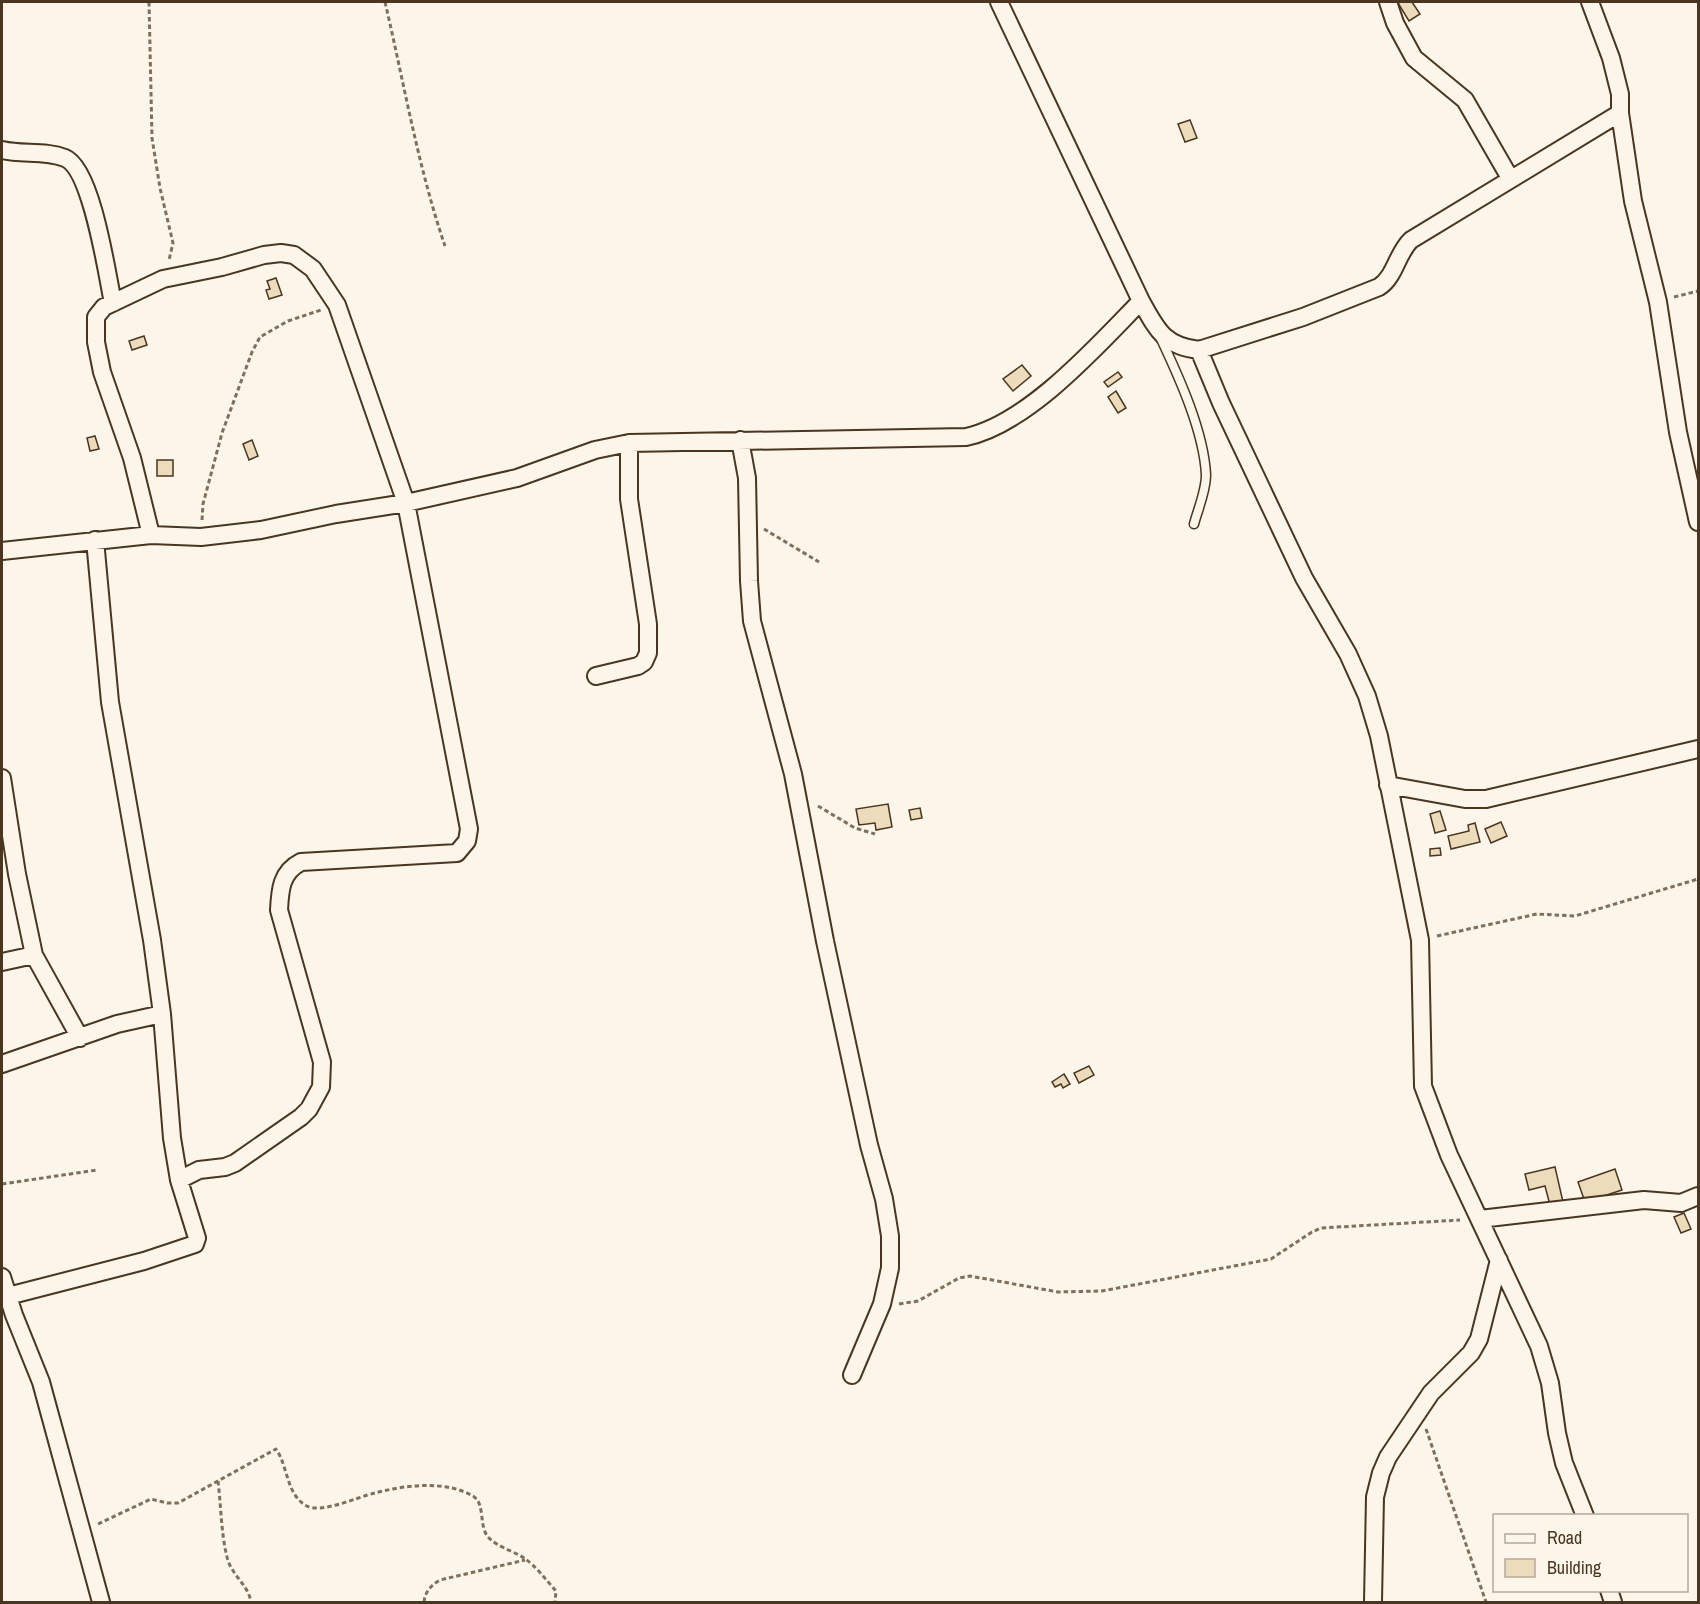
<svg xmlns="http://www.w3.org/2000/svg" width="1700" height="1604" viewBox="0 0 1700 1604" font-family="'Archivo Narrow',sans-serif">
<style>
.building{fill:#ecdcbc;stroke:#4a3520;stroke-width:1.5}
.lines{fill:none;stroke-linecap:round;stroke-linejoin:round}
.lane-casing{stroke:#4a3520;stroke-width:11}
.street-casing{stroke:#4a3520;stroke-width:20}
.path{stroke:#7f6f5c;stroke-width:3;stroke-dasharray:4.5 3;stroke-linecap:butt}
.lane{stroke:#fbf6e9;stroke-width:8}
.street{stroke:#fbf6e9;stroke-width:16}
</style>
<rect width="100%" height="100%" fill="#fbf6e9"/>
<path class="building" d="M1400 2H1412L1420 14 1409 21 1398 3Z
M1190 120 1197 138 1185 142 1178 124Z
M276 278 282 295 269 299 266 290 270 289 267 281Z
M144 336 147 345 132 350 129 341Z
M1022 365 1031 376 1013 391 1003 379Z
M1118 372 1122 377 1108 387 1104 382Z
M1116 391 1126 408 1118 413 1108 397Z
M95 436 99 449 90 451 87 438Z
M252 440 258 456 249 460 243 444Z
M157 460H173V476H157Z
M888 804 892 827 876 830 875 823 859 825 856 809Z
M920 808 922 818 911 820 909 810Z
M1440 811 1446 830 1435 833 1430 814Z
M1501 822 1507 836 1491 843 1485 829Z
M1475 823 1480 842 1451 849 1448 836 1469 831 1468 825Z
M1440 848 1441 855 1430 856V849Z
M1089 1066 1094 1075 1079 1083 1074 1073Z
M1064 1074 1070 1084 1063 1088 1061 1084 1055 1087 1052 1082Z
M1555 1167 1563 1202 1550 1205 1545 1186 1529 1190 1525 1174Z
M1615 1169 1622 1190 1585 1202 1578 1182Z
M1684 1213 1691 1229 1681 1233 1674 1217Z"/>
<g class="lines">
<defs>
<path id="lane" d="M1161 339C1179 377 1204 432 1206 475 1206 491 1198 509 1194 524"/>
<path id="street" d="M1388 2 1395 23 1414 58 1465 100 1510 178
M1590 2 1611 58 1620 94V113L1633 201 1658 302 1678 432 1698 522
M2 150C22 155 45 150 65 158 92 169 107 274 113 303
M1141 301C1157 330 1164 346 1199 350L1221 403 1304 578 1348 654 1367 696 1379 736 1420 940 1423 1086 1449 1155 1539 1346 1550 1383 1557 1433 1564 1463 1585 1516
M1199 350 1303 317 1379 287C1395 277 1397 253 1411 240L1620 113
M740 440 747 478 749 581 752 621 793 774 825 941 869 1145 884 1199 890 1236V1268L882 1304 852 1375
M151 535 132 458 102 372 96 342V317L104 307 163 279 222 267 264 255 281 253 294 255 313 269 337 305 406 503 469 829 467 841 457 853 301 862C281 872 280 890 279 910L322 1062 321 1087 309 1109 301 1117 235 1163 225 1167 199 1170 179 1180
M2 551 151 535 201 537 261 530 336 514 406 503 517 478 595 450 629 443 966 437C1028 424 1097 346 1141 301L999 2
M596 676 638 666 644 662 648 653V624L629 499V443
M2 778 17 874 34 955 80 1038
M1388 785 1465 799H1486L1698 749
M2 962 34 955
M2 1064 117 1024 162 1014
M1480 1219 1644 1200 1681 1203 1698 1196
M2 1277 14 1315 41 1382 101 1602
M8 1296 144 1261 195 1244 197 1238 179 1180 172 1138 162 1014 152 940 110 702 95 540
M1609 1590 1613 1602
M1373 1602 1375 1497 1381 1473 1388 1457 1431 1393 1471 1353 1479 1339 1499 1260"/>
</defs>
<use href="#lane" class="lane-casing"/>
<use href="#street" class="street-casing"/>
<path class="path" d="M149 2 152 138 160 188 173 243 169 260
M385 2C404 83 418 167 445 246
M1674 297 1698 291
M202 520 203 504 222 433 252 352 260 337 288 321 321 310
M764 529 819 562
M818 806 855 828 875 834
M1437 936 1537 914 1575 916 1698 879
M2 1184 97 1170
M899 1304 918 1301 959 1278 970 1276 1058 1292 1102 1291 1271 1259 1312 1232 1321 1228 1460 1220
M1426 1429 1486 1602
M218 1481C221 1505 221 1533 227 1557 231 1575 248 1584 251 1602
M98 1524 151 1499 167 1503H178L276 1449C288 1466 286 1493 305 1505 320 1515 357 1497 375 1493 405 1485 445 1480 473 1496 486 1504 478 1527 489 1538 498 1547 513 1551 524 1558 536 1566 547 1581 556 1591L555 1602
M424 1602C425 1592 431 1585 440 1580L525 1560"/>
<use href="#lane" class="lane"/>
<use href="#street" class="street"/>
</g>
<rect width="1700" height="1604" fill="none" stroke="#4a3520" stroke-width="6"/>
<rect x="1493" y="1514" width="195" height="78" fill="#fbf6e9" stroke="#b4a999" stroke-width="1.5"/>
<rect x="1505" y="1534" width="30" height="9" fill="#fbf6e9" stroke="#b4a999" stroke-width="1.5"/>
<text x="1547" y="1544" font-size="18" fill="#4a3520">Road</text>
<rect x="1505" y="1559" width="30" height="18" fill="#ecdcbc" stroke="#b4a999" stroke-width="1.5"/>
<text x="1547" y="1574" font-size="18" fill="#4a3520">Building</text>
</svg>
